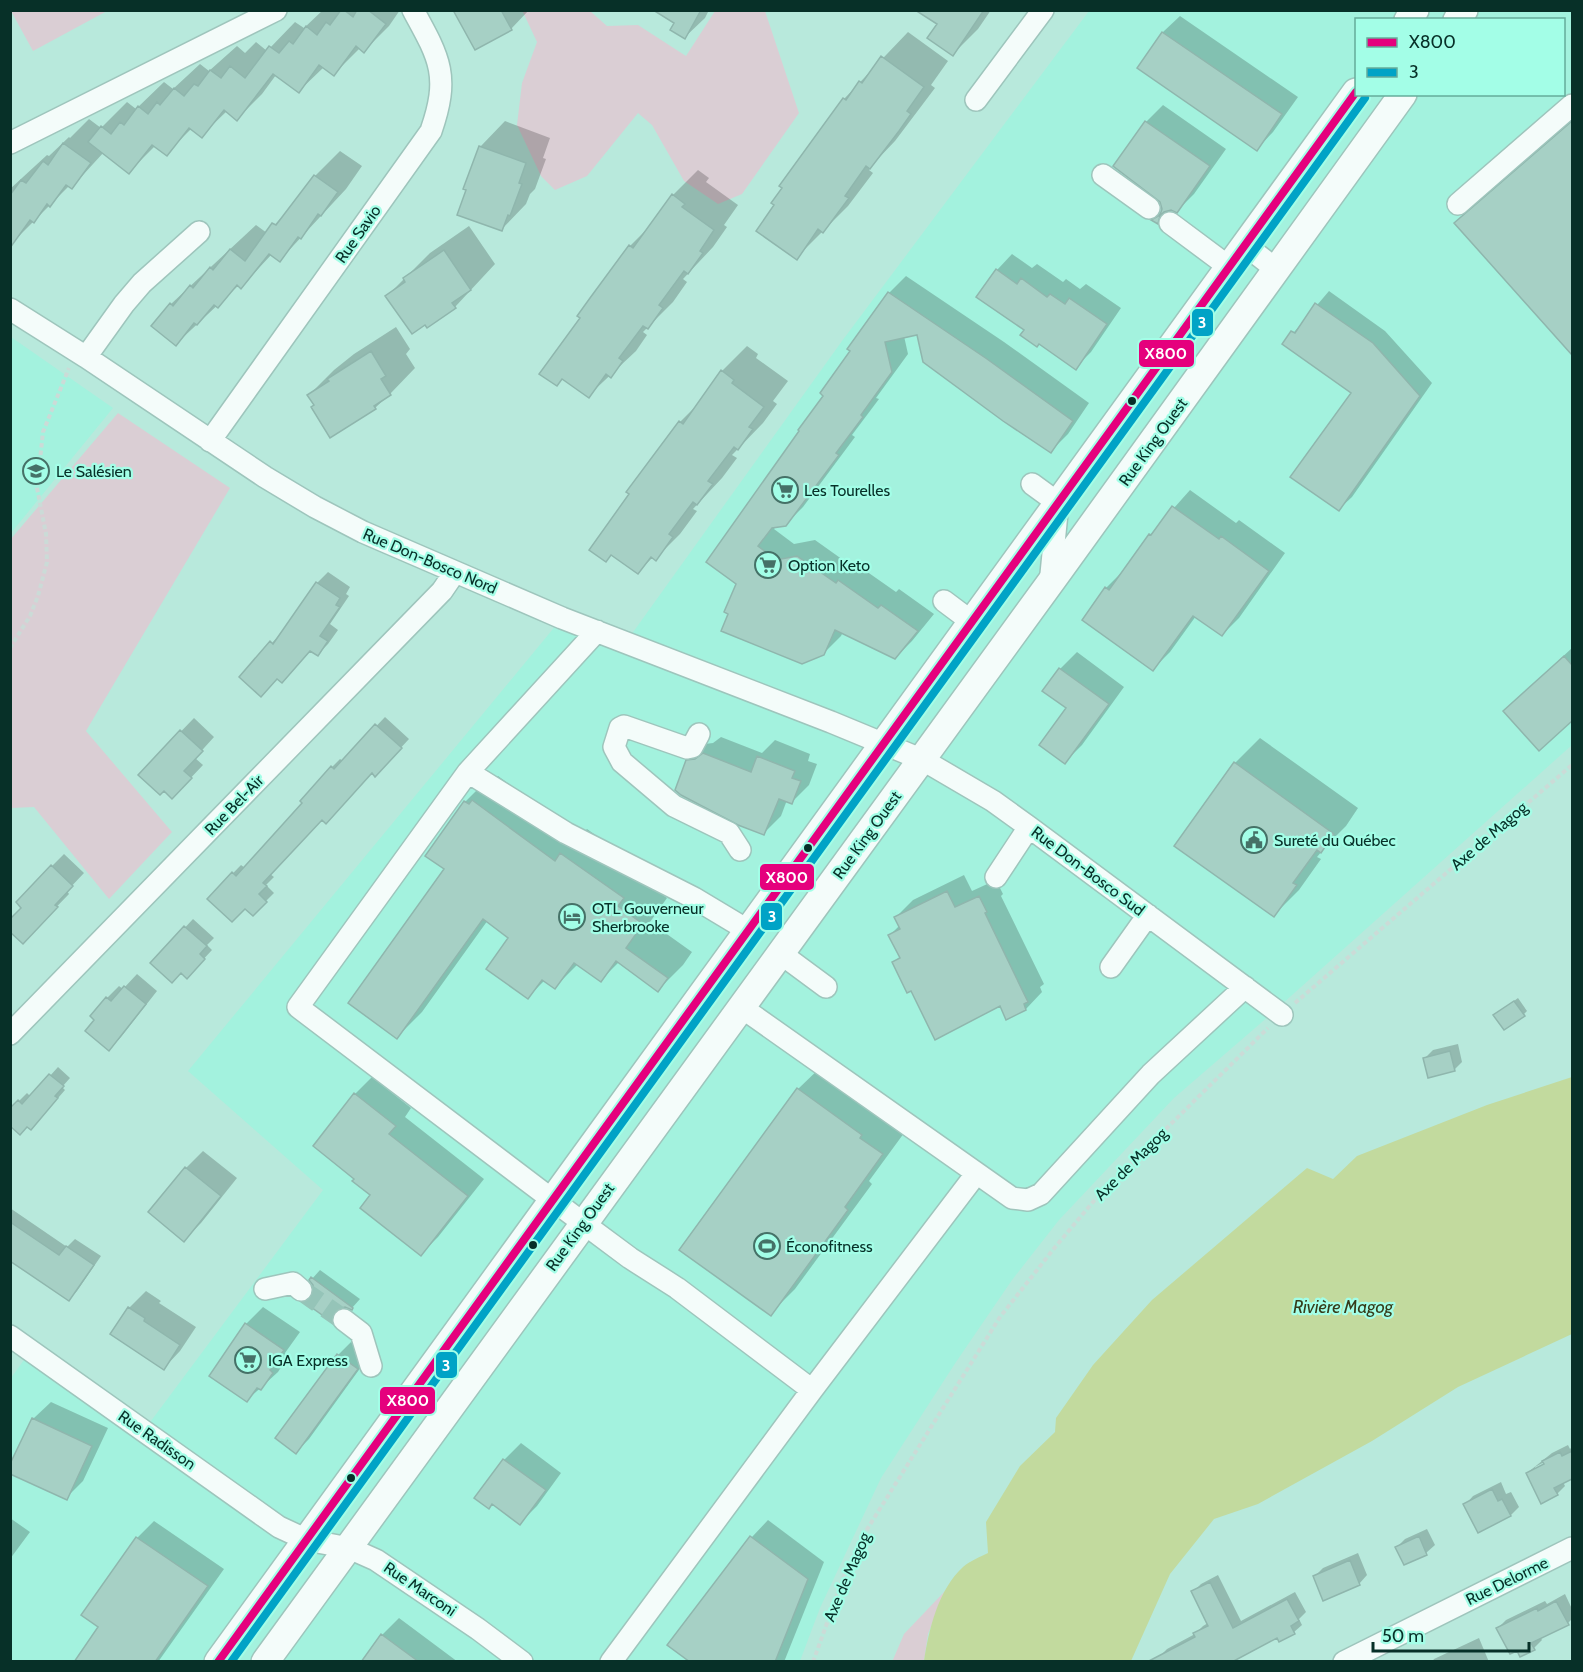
<svg xmlns="http://www.w3.org/2000/svg" width="1583" height="1672" viewBox="0 0 1583 1672" font-family="Cabin,sans-serif">
<style>
.built{fill:#a3f2de;fill-rule:evenodd}
.green{fill:#daced4}
.water{fill:#c2da9e}
.shadow{fill:#0003;fill-rule:evenodd}
.building{fill:#a6d0c5;stroke:#8fb6ad;stroke-width:1.5}
.lines{fill:none;stroke-linecap:round;stroke-linejoin:round}
.minor-tunnel{stroke:#95c4b8;stroke-width:21;stroke-dasharray:21 10;stroke-linecap:butt}
.minor-casing{stroke:#9ec5bc;stroke-width:24}
.major-casing{stroke:#9ec5bc;stroke-width:30}
.path{stroke:#cbdbd7;stroke-width:4;stroke-dasharray:4.5 3;stroke-linecap:butt}
.minor{stroke:#f4fcfa;stroke-width:21}
.major{stroke:#f4fcfa;stroke-width:27}
.bus-1-casing{stroke:#a3fee7;stroke-width:12}
.bus-2-casing{stroke:#a3fee7;stroke-width:12}
.bus-1{stroke:#e5007d;stroke-width:8}
.bus-2{stroke:#00a3c6;stroke-width:8}
.bus-dot{fill:#073028;stroke:#a3fee7;stroke-width:2}
.labels{text-anchor:middle;dominant-baseline:central;stroke-width:4.5;stroke-linejoin:round;paint-order:stroke}
.street-label{font-size:16px;fill:#073028;stroke:#a3fee7}
.poi-label{font-size:16px;fill:#073028;stroke:#a3fee7;text-anchor:start}
.water-label{font-size:18px;font-style:italic;fill:#363b19;stroke:#a3fee7}
.line-badge{stroke:#a3fee7;stroke-width:2}
.badge-label{font-size:16px;text-anchor:middle;font-weight:bold;fill:#fff}
</style>
<rect width="100%" height="100%" fill="#b8e9dc"/>
<path class="built" d="M1089 11H1572V745L1262 1022 1174 1098 1059 1220 1012 1280 956 1362 881 1478 820 1608 800 1661 11 1662V1378L34 1346 145 1429 323 1190 188 1071 562 618 626 642 842 341ZM1356 20H1564V94H1356Z
M11 337 113 408 11 533Z"/>
<path class="green" d="M522 10 590 11 607 26 638 25 686 56 715 11H765L799 113 742 194 718 204 684 181 652 125 638 113 587 176 555 190 541 176 517 125 522 83 537 42Z
M11 11H107L33 51Z
M118 413 230 488 86 731 172 832 109 899 34 807 11 808 10 540Z
M945 1591 928 1634 924 1661 892 1662 904 1634Z"/>
<path class="water" d="M1572 1077V1334L1458 1387 1372 1441 1258 1504 1214 1519 1170 1574 1131 1661H924C929 1629 938 1590 963 1567 970 1561 980 1557 988 1553L986 1522 1020 1466 1055 1432 1056 1418 1093 1365 1152 1300 1307 1168 1333 1179 1357 1156 1487 1105Z"/>
<path class="shadow" d="M323 10H400L389 26 364 51 360 48 334 74 324 67 299 91 276 75 262 94 237 119 227 111 201 136 192 128 166 154 156 145 129 172 104 152 72 187 70 185 14 241 10 239V189L47 155 49 156 69 137 70 138 89 119 101 128 127 102 136 109 164 82 173 89 200 64 209 71 237 46 245 53 256 42 267 51 295 22 304 28Z
M455 10H529L511 29Z
M671 10H709L705 18 685 37Z
M938 10H991L978 29 953 54 939 24Z
M1180 16 1298 97 1273 132 1257 149 1139 68 1163 32Z
M908 32 948 61 931 85 935 88 895 141 875 162 869 170 873 173 848 206 796 258 844 99Z
M1163 105 1226 149 1194 194 1177 211 1171 209 1158 222 1154 220 1163 209 1146 122Z
M505 121 550 138 543 158 546 159 535 189 530 194 526 204 501 230 480 147Z
M1572 121V353L1456 223Z
M340 151 362 166 346 189 280 260 272 254 241 287 239 285 176 344 171 304 256 225 267 233 296 202 315 176Z
M698 170 709 178 706 182 738 205 724 225 727 227 713 247 683 279 687 282 673 302 643 332 647 335 636 351 588 396 582 318 591 299 630 246 652 224 673 195Z
M469 226 495 264 455 307 387 296 430 253Z
M1012 254 1032 268 1037 264 1063 282 1066 279 1080 289 1086 284 1121 308 1091 352 1075 368 1026 329 997 270Z
M906 276 1004 342 1089 403 1068 434 1051 451 918 333 904 336 908 354 876 398 879 399 852 435 855 437 803 507 786 524 776 526 774 529 794 544 815 540 853 567 856 564 896 592 899 589 934 614 912 641 895 658 843 632 841 636 823 654 726 612 825 396 889 293Z
M1329 291 1385 331 1432 383 1352 497 1339 509 1353 392 1284 344Z
M396 327 410 349 406 354 415 368 390 394 375 408 315 405 309 395 334 370 354 354Z
M747 346 758 354 756 358 788 381 773 401 777 404 763 423 732 455 737 458 722 478 693 509 697 511 680 534 655 559 653 557 638 572 680 422 701 401 722 371Z
M1190 490 1236 523 1239 520 1285 553 1239 618 1222 635 1196 616 1170 652 1153 669 1106 588 1123 571 1150 535Z
M328 572 350 587 346 594 349 596 330 624 338 630 328 644 318 654 310 650 278 678 241 677 282 632 317 583Z
M1572 648V718L1539 749 1517 699Z
M1077 652 1124 687 1082 745 1065 762 1068 708 1060 669Z
M385 717 409 739 383 767 372 772 322 819 270 874 274 877 266 885 274 893 253 914 245 907 209 898 241 865 245 868 304 803 302 801 332 767 340 759 343 761Z
M194 718 214 737 195 758 203 765 185 784 140 774Z
M721 737 762 753 775 740 810 754 808 761 817 764 809 785 792 802 787 800 781 816 764 833 688 761 705 744 713 743Z
M1260 738 1358 808 1346 826 1327 845 1317 857 1321 859 1299 890 1274 915 1235 763Z
M498 776 580 836 587 829 648 873 642 880 667 898 650 922 692 952 683 965 658 990 619 962 601 980 578 964 555 987 545 980 528 997 510 937 488 920 422 1012 397 1037 465 802 490 777 494 780Z
M64 854 84 873 67 891 69 894 35 929 23 908 52 866Z
M964 875 972 891 996 880 1003 894 1001 896 1044 984 1040 987 1042 992 1026 1009 911 989 894 963 900 956 890 935 900 925 896 917 913 900Z
M193 919 214 938 207 945 212 950 187 977 181 972 152 963Z
M137 974 157 991 121 1037 109 1049 96 1020 107 998 119 986 123 989Z
M1518 998 1527 1011 1524 1014 1499 1012Z
M1458 1044 1462 1062 1454 1070 1425 1058 1433 1050Z
M824 1064 907 1129 869 1181 872 1184 795 1289 770 1314 798 1089Z
M58 1067 70 1078 62 1087 65 1090 39 1120 19 1101 27 1093 31 1097Z
M372 1077 411 1108 405 1117 484 1179 438 1237 421 1254 355 1094Z
M203 1151 237 1178 201 1223 184 1240 186 1168Z
M10 1208 67 1247 75 1239 101 1256 77 1291 69 1299 10 1260Z
M320 1270 360 1299 352 1308 341 1307 339 1312 332 1320 306 1302 315 1294 314 1285 311 1280Z
M146 1291 161 1301 159 1303 196 1327 180 1351 164 1368 112 1334 129 1308Z
M263 1307 300 1332 285 1353 289 1355 278 1372 247 1400 246 1324Z
M351 1342 369 1356 309 1439 296 1452 278 1438 338 1355Z
M51 1402 108 1428 83 1481 66 1498 10 1467 34 1418Z
M521 1443 561 1473 537 1506 520 1523 493 1503 504 1460Z
M1568 1445 1570 1449 1572 1447V1478L1563 1482 1565 1486 1557 1494 1527 1473 1552 1453ZM1550 1459 1551 1462 1535 1470V1467Z
M1501 1482 1506 1494 1511 1492 1519 1507 1511 1515 1479 1531 1465 1505 1473 1496Z
M10 1518 30 1532 10 1559Z
M768 1520 824 1562 784 1662H693L752 1537Z
M154 1521 224 1569 158 1662H87L100 1627 83 1615 138 1537Z
M1427 1529 1435 1545 1426 1553 1404 1563 1397 1547 1405 1539Z
M1358 1553 1367 1575 1359 1584 1315 1576 1323 1568Z
M1218 1575 1241 1621 1295 1592 1306 1612 1299 1619 1302 1625 1294 1632 1280 1640 1278 1636 1160 1656 1167 1649 1195 1634 1203 1626 1208 1623 1193 1592 1201 1584Z
M1565 1594 1572 1609V1619L1568 1623 1540 1637 1542 1640 1534 1648 1498 1628 1506 1620 1545 1601 1547 1604Z
M399 1618 458 1662H363L382 1635Z
M1479 1638 1489 1662H1432L1434 1659Z"/>
<path class="building" d="M341 10H344L353 17 357 10H368L386 24 364 53 356 46 334 76 319 65 299 93 273 74 237 121 224 110 202 138 189 128 167 156 152 145 129 174 88 142 101 126 111 134 120 122 124 125 138 106 148 114 157 102 160 105 174 88 184 96 194 84 198 86 210 70 221 78 230 66 245 78 269 46 279 53 289 41 293 44 306 26 317 35 326 22 330 25Z
M453 10H501L512 30 475 50Z
M653 10H701L685 39 670 30 674 23Z
M915 10H984L953 56 927 38 937 24Z
M1162 32 1282 114 1257 151 1137 68Z
M881 56 924 87 907 111 911 114 899 131 870 169 866 166 845 196 849 198 823 233 818 229 797 260 756 231 774 205 771 203 782 188 779 186 843 98 846 100 859 81 862 83Z
M1145 121 1210 166 1177 213 1171 210 1164 212 1160 216 1158 224 1151 220 1160 215 1162 209 1160 202 1113 166Z
M1572 121V355L1454 223Z
M63 143 91 163 72 189 66 185 50 207 47 204 34 223 30 220 10 248V195L21 180 26 183 43 161 48 165Z
M479 146 526 163 519 183 522 184 510 216 508 215 502 231 457 215 466 190 463 189Z
M314 175 338 192 321 216 318 214 301 239 298 237 280 262 269 254 241 289 237 285 218 308 214 305 197 325 194 323 176 346 151 326 170 303 173 306 190 285 193 288 210 267 213 270 230 249 245 261 272 223 276 225Z
M672 194 685 204 682 207 714 230 700 251 703 253 688 274 684 271 659 305 663 308 648 329 643 326 619 358 623 361 611 378 606 374 589 398 562 379 557 386 539 374 580 318 577 316 590 298 629 245 633 248Z
M444 250 471 290 452 303 456 308 427 328 425 325 412 334 385 296 405 282 403 278Z
M996 269 1017 284 1021 278 1047 297 1050 294 1065 304 1069 298 1107 324 1076 370 1039 344 1037 347 1020 335 1024 330 976 297Z
M888 292 987 359 1073 421 1051 453 1003 421 923 362 917 335 885 342 892 372 861 415 863 417 836 453 839 455 786 526 772 528 758 546 776 560 797 556 836 583 838 580 878 608 881 605 918 631 895 659 835 630 824 655 802 664 721 631 728 614 724 612 736 584 706 562 799 431 798 430 823 396 820 393 850 351 847 349Z
M1315 303 1373 343 1420 396 1339 511 1290 477 1351 393 1282 344 1291 331 1295 333Z
M371 351 386 376 381 379 391 395 374 406 376 409 330 438 311 407 314 405 307 395 329 381 327 379Z
M721 370 734 380 732 383 764 407 749 427 753 429 738 450 734 447 708 481 713 484 697 505 693 502 669 534 673 537 656 561 651 557 638 574 611 555 606 562 589 550 629 494 626 492 679 421 683 424Z
M1172 506 1219 539 1221 536 1269 571 1222 636 1193 616 1153 671 1082 620 1105 587 1109 590 1149 534 1151 535Z
M316 582 340 598 336 605 340 607 320 636 328 641 318 656 310 651 282 683 277 679 261 697 239 677 270 641 273 644Z
M1564 656 1572 665V721L1539 751 1503 711Z
M1059 668 1109 704 1065 764 1039 745 1066 708 1042 691Z
M375 724 402 748 375 777 372 773 326 824 322 820 263 883 267 886 259 894 267 902 253 916 245 909 232 922 207 899 232 872 236 876 302 803 300 801 331 766 334 769Z
M180 730 203 751 184 771 192 778 172 799 164 791 160 795 138 775Z
M703 753 751 772 757 756 795 771 792 778 801 781 792 804 779 799 764 835 738 825 681 795 675 790 686 760 695 759Z
M1234 762 1334 834 1321 853 1317 850 1293 883 1297 885 1274 917 1174 846Z
M472 800 555 861 560 853 624 898 618 906 643 924 626 948 668 978 658 992 616 961 601 982 574 963 555 989 542 980 528 999 486 969 508 938 483 919 397 1039 348 1003 444 869 425 856 464 801 469 804Z
M51 865 73 886 55 905 58 907 23 944 10 932V919L21 908 16 902Z
M947 891 955 907 979 896 987 912 985 913 1028 1002 1024 1004 1026 1010 1006 1020 1000 1006 935 1040 911 991 907 993 892 962 900 958 888 935 900 929 894 917Z
M184 926 207 946 200 954 205 959 187 979 181 973 172 983 150 963Z
M124 986 146 1004 109 1051 85 1031 94 1020 90 1016 106 997 111 1001Z
M1514 1001 1525 1016 1504 1030 1493 1015Z
M1450 1051 1455 1071 1428 1078 1423 1058Z
M49 1074 64 1086 55 1096 58 1098 31 1130 27 1127 20 1135 10 1126V1108L18 1100 22 1104Z
M797 1088 862 1135 860 1138 883 1154 845 1207 848 1210 771 1316 679 1250Z
M354 1093 396 1126 389 1134 468 1196 421 1256 360 1208 370 1195 352 1181 354 1179 313 1146Z
M185 1167 221 1196 184 1242 148 1212Z
M10 1222 59 1255 66 1246 94 1265 69 1301 10 1261Z
M311 1277 353 1308 352 1310 345 1307 339 1309 334 1313 332 1322 304 1302 310 1299 313 1293V1285L309 1280Z
M128 1307 145 1318 144 1321 180 1345 164 1370 110 1334Z
M245 1323 284 1350 270 1370 273 1373 261 1390 257 1388 247 1402 209 1376Z
M337 1354 358 1369 296 1454 275 1438Z
M32 1418 92 1446 67 1500 10 1474V1464Z
M1572 1451V1479L1554 1488 1558 1495 1541 1504 1526 1473 1544 1464 1542 1461 1560 1452 1562 1456Z
M503 1459 546 1490 520 1525 492 1504 489 1509 474 1498Z
M1492 1489 1498 1501 1502 1499 1511 1516 1478 1533 1463 1504Z
M750 1536 808 1579 775 1662H690L667 1645Z
M1419 1536 1427 1555 1404 1565 1395 1547Z
M136 1537 208 1586 155 1662H74L98 1627 81 1615Z
M1350 1560 1360 1585 1323 1601 1313 1576Z
M1210 1582 1233 1628 1287 1599 1299 1621 1291 1626 1295 1634 1279 1642 1277 1638 1232 1662H1147L1195 1637 1193 1633 1208 1626 1191 1591Z
M1556 1601 1569 1625 1531 1643 1535 1650 1520 1657 1517 1651 1510 1654 1496 1628 1537 1608 1538 1611Z
M381 1634 419 1662H361Z"/>
<g class="lines">
<path class="minor-tunnel" d="M301 1290 344 1320"/>
<defs>
<path id="minor" d="M976 100 1043 10
M10 143 276 10
M1103 175 1149 208
M1458 204 1572 105
M1170 223 1229 267
M1245 245 1277 270
M10 309 86 357 265 477 315 507 363 532 562 618 831 722 923 760 993 801 1029 827 1282 1015
M86 357 124 304 142 283 199 232
M210 441 431 131C450 76 440 59 413 10
M1032 484 1058 503 1050 584
M944 601 972 622
M597 631 468 772 298 1007 583 1223 630 1258 677 1288 812 1390
M699 734 692 747 687 748 624 726 620 728 614 747 622 762 674 806 729 833 740 850
M468 772 566 833 694 898 749 931
M996 877 1029 827
M780 953 826 987
M1111 967 1148 915
M741 1007 1012 1198 1028 1200 1041 1194 1151 1074 1245 987
M10 1034 442 591 455 572
M265 1289 293 1283 301 1290
M344 1320 361 1333 371 1366
M10 1336 279 1527 307 1540 349 1548 376 1560 478 1629 522 1662
M611 1662 812 1390 976 1174
M1344 1662 1572 1548"/>
<path id="major" d="M1408 20 1415 10
M1457 20 1464 10
M218 1662 1356 92
M265 1662C644 1138 1027 619 1403 94"/>
</defs>
<use href="#minor" class="minor-casing"/>
<use href="#major" class="major-casing"/>
<path class="path" d="M10 648 30 616 38 596 47 562 46 534 37 488 43 432 69 368
M1295 1003 1572 765
M813 1662 845 1573 866 1531 1000 1317 1056 1246 1098 1196 1268 1028"/>
<use href="#minor" class="minor"/>
<use href="#major" class="major"/>
<defs>
<path id="bus-1" d="M218 1662 1356 92"/>
<path id="bus-2" d="M231 1662 1365 98"/>
</defs>
<use href="#bus-1" class="bus-1-casing"/>
<use href="#bus-2" class="bus-2-casing"/>
<use href="#bus-1" class="bus-1"/>
<use href="#bus-2" class="bus-2"/>
</g>
<defs>
<symbol id="school-ring" viewBox="-11 -11 22 22"><circle r="9.5" fill="#a3fee7" stroke="#457167" stroke-width="1.5"/><path d="M0-5L7-2L0 1L-7-2ZM-4 1L0 2.5L4 1V4Q0 6-4 4Z" fill="#457167"/></symbol>
<symbol id="supermarket-ring" viewBox="-11 -11 22 22"><circle r="9.5" fill="#a3fee7" stroke="#457167" stroke-width="1.5"/><path d="M-6-5.5h2.5l.6 2H6L4.5 2H-2.5L-4.4-4H-6ZM-1.5 3.2a1.3 1.3 0 1 0 .1 0ZM3 3.2a1.3 1.3 0 1 0 .1 0Z" fill="#457167"/></symbol>
<symbol id="civic-ring" viewBox="-11 -11 22 22"><circle r="9.5" fill="#a3fee7" stroke="#457167" stroke-width="1.5"/><path d="M-.6-6.5H3V-4.5H.6V-3L4-1V1h2V6H-6V1h2V-1L-.6-3ZM-1.2 2.5V6h2.4V2.5Z" fill="#457167"/></symbol>
<symbol id="hotel-ring" viewBox="-11 -11 22 22"><circle r="9.5" fill="#a3fee7" stroke="#457167" stroke-width="1.5"/><path d="M-6-4.5h1.5V1H6V5H4.5V3h-9V5H-6ZM-4 0a1.8 1.8 0 1 1 3.6 0ZM.5 0V-2.5h3Q6-2.5 6 0Z" fill="#457167"/></symbol>
<symbol id="stadium-ring" viewBox="-11 -11 22 22"><circle r="9.5" fill="#a3fee7" stroke="#457167" stroke-width="1.5"/><path d="M0-5a6.5 5 0 1 0 0 10a6.5 5 0 1 0 0-10ZM-3.5-1.8h7v3.6h-7Z" fill="#457167"/></symbol>
</defs>
<g fill-rule="evenodd">
<use href="#school-ring" x="21" y="456" width="30" height="30"/>
<use href="#supermarket-ring" x="770" y="475" width="30" height="30"/>
<use href="#supermarket-ring" x="753" y="550" width="30" height="30"/>
<use href="#civic-ring" x="1239" y="825" width="30" height="30"/>
<use href="#hotel-ring" x="557" y="902" width="30" height="30"/>
<use href="#stadium-ring" x="752" y="1231" width="30" height="30"/>
<use href="#supermarket-ring" x="233" y="1345" width="30" height="30"/>
</g>
<g class="bus-dot">
<circle cx="1132" cy="401" r="5"/>
<circle cx="808" cy="848" r="5"/>
<circle cx="533" cy="1245" r="5"/>
<circle cx="351" cy="1478" r="5"/>
</g>
<g class="labels">
<g class="street-label">
<text transform="translate(358 234) rotate(-55)">Rue Savio</text>
<text transform="translate(1153 442) rotate(-54)">Rue King Ouest</text>
<text transform="translate(430 561) rotate(23)">Rue Don-Bosco Nord</text>
<text transform="translate(234 805) rotate(-46)">Rue Bel-Air</text>
<text transform="translate(867 835) rotate(-54)">Rue King Ouest</text>
<text transform="translate(1489 836) rotate(-41)">Axe de Magog</text>
<text transform="translate(1088 871) rotate(37)">Rue Don-Bosco Sud</text>
<text transform="translate(1131 1164) rotate(-45)">Axe de Magog</text>
<text transform="translate(580 1227) rotate(-54)">Rue King Ouest</text>
<text transform="translate(157 1440) rotate(35)">Rue Radisson</text>
<text transform="translate(847 1577) rotate(-67)">Axe de Magog</text>
<text transform="translate(1507 1581) rotate(-26)">Rue Delorme</text>
<text transform="translate(420 1589) rotate(34)">Rue Marconi</text>
</g>
<g class="poi-label">
<text x="56" y="471">Le Salésien</text>
<text x="804" y="490">Les Tourelles</text>
<text x="788" y="565">Option Keto</text>
<text x="1274" y="840">Sureté du Québec</text>
<text x="592" y="908">OTL Gouverneur<tspan x="592" dy="18">Sherbrooke</tspan></text>
<text x="786" y="1246">Éconofitness</text>
<text x="268" y="1360">IGA Express</text>
</g>
<g class="water-label">
<text x="1343" y="1307">Rivière Magog</text>
</g>
</g>
<g class="line-badge">
<rect x="1191" y="308" width="23" height="29" rx="6" fill="#00a3c6"/>
<rect x="1138" y="339" width="57" height="29" rx="6" fill="#e5007d"/>
<rect x="759" y="863" width="56" height="28" rx="6" fill="#e5007d"/>
<rect x="760" y="902" width="23" height="29" rx="6" fill="#00a3c6"/>
<rect x="435" y="1351" width="23" height="28" rx="6" fill="#00a3c6"/>
<rect x="379" y="1386" width="57" height="29" rx="6" fill="#e5007d"/>
</g>
<g class="badge-label">
<text x="1202" y="328">3</text>
<text x="1166" y="359">X800</text>
<text x="787" y="883">X800</text>
<text x="772" y="922">3</text>
<text x="446" y="1371">3</text>
<text x="408" y="1406">X800</text>
</g>
<rect width="1583" height="1672" fill="none" stroke="#073028" stroke-width="24"/>
<rect x="1355" y="18" width="210" height="78" fill="#a3fee7" stroke="#65ac9b" stroke-width="1.5"/>
<rect x="1367" y="38" width="30" height="9" fill="#e5007d" stroke="#65ac9b" stroke-width="1.5"/>
<text x="1409" y="48" font-size="18" fill="#073028">X800</text>
<rect x="1367" y="68" width="30" height="9" fill="#00a3c6" stroke="#65ac9b" stroke-width="1.5"/>
<text x="1409" y="78" font-size="18" fill="#073028">3</text>
<path d="M1373 1642v9h156v-9" fill="none" stroke="#073028" stroke-width="3"/>
<text x="1382" y="1642" font-size="18" fill="#073028" stroke="#a3fee7" stroke-width="4.5" paint-order="stroke">50 m</text>
</svg>
